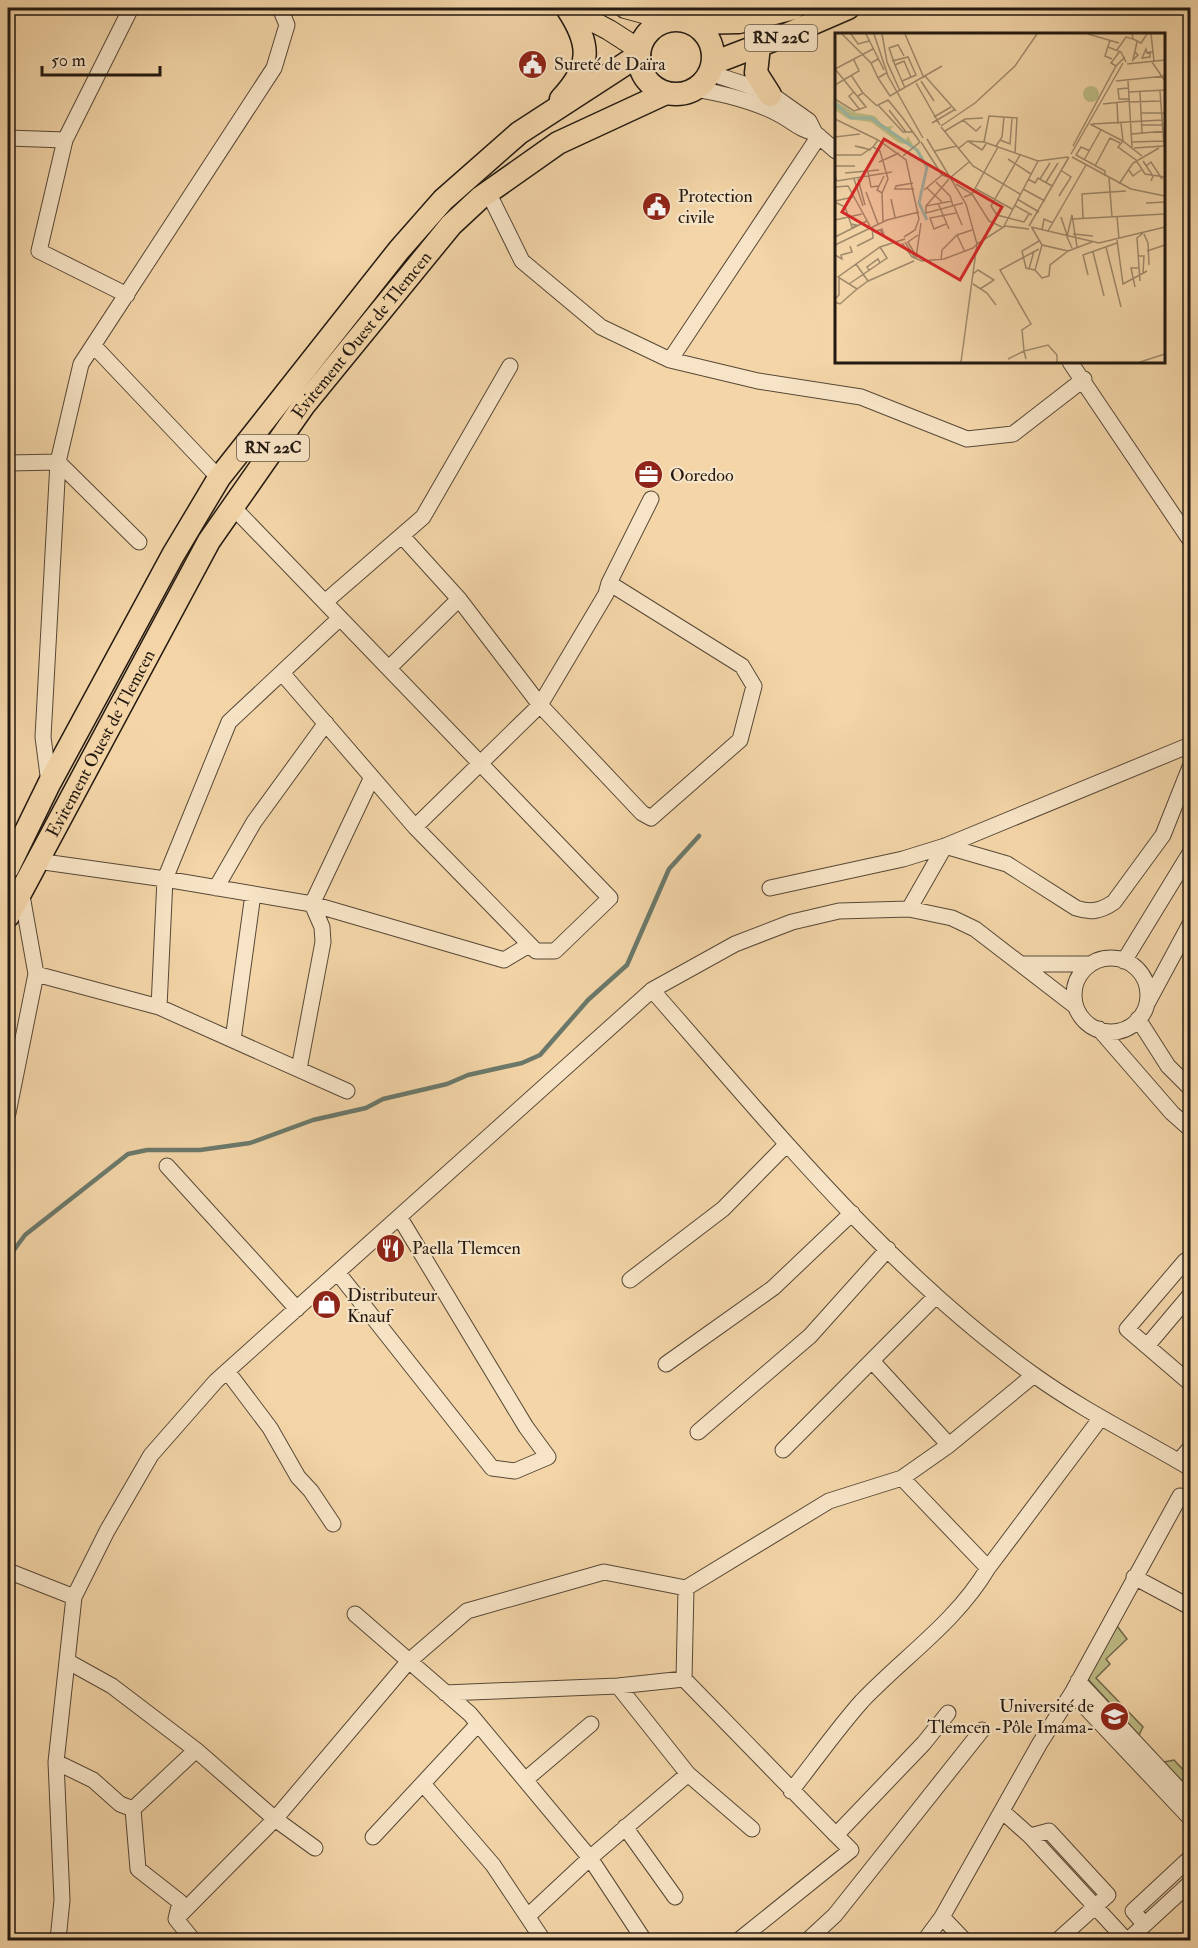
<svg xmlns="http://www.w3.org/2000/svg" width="1198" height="1948" viewBox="0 0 1198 1948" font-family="'IM FELL Double Pica',serif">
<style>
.green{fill:#bebc85;stroke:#706a4b;stroke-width:1.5}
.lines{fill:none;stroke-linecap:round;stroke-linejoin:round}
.stream{stroke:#6b796b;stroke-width:4.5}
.minor-casing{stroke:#574837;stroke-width:17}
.major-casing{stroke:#231911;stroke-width:22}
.highway-casing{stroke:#231911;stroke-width:25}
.minor{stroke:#f7e4c6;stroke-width:15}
.major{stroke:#f3d5a8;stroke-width:20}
.highway{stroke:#f3d5a8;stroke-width:22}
.labels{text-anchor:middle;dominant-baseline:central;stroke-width:4.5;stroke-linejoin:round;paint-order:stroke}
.shield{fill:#f7e4c6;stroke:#635647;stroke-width:1.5}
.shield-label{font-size:16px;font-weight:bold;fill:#231911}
.poi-label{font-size:18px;fill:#231911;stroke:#f7e4c6;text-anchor:start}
.street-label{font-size:18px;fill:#231911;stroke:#f7e4c6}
.inset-river{fill:none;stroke:#9bb9a7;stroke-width:3}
.inset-road{fill:none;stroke:#a08a6c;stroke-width:1.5}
.view{fill:#d62828;fill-opacity:0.15;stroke:#d62828;stroke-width:3}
.inset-edge{fill:none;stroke:#231911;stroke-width:3}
</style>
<rect width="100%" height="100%" fill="#f3d5a8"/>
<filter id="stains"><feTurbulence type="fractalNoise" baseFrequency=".00333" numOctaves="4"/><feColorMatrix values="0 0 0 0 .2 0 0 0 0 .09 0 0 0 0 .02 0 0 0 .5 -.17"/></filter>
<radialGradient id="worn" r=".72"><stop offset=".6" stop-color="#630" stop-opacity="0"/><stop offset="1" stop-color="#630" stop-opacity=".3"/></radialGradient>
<path class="green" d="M1117 1626 1127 1639 1106 1659 1110 1664 1096 1678 1143 1727 1139 1735 1086 1677Z
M1174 1760 1190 1777V1790L1164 1762Z"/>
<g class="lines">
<path class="stream" d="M8 1258 25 1235 128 1154 147 1150H200L250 1143 313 1120 366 1108 383 1099 447 1084 468 1075 522 1063 540 1055 588 1000 627 965 669 869 699 836"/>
<defs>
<path id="minor" d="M710 73 756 88 778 99 809 121 815 133 836 151
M696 89C725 94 756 101 782 116 794 123 801 130 815 133
M8 138 65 140 131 8
M65 140 39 251 127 295
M488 192 522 261 601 327 670 360 758 381 861 397 967 439 1013 434 1084 379
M94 346 219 478
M670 360 819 136
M1070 362 1190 540
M8 463 58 462 43 737 49 783
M232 506 610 898 555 951H536L415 827 282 673
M402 536 459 599 540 705 642 813 651 818 740 740 754 686 742 666 609 583
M139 542 58 462 81 364 274 68 287 25 280 8
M325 602 423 517 510 366
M389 668 459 599
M415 827 540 705 606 594 609 583 651 499
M37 861 165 879 312 904 504 960 529 945
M216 888 254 822 326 723
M770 888 903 859 945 846 1190 745
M21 890 36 974 159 1007 347 1091
M909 909 945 846 1007 864 1076 908C1091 913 1101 911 1114 902L1163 835 1190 767
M1074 995a37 37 0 1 1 74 0a37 37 0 1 1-74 0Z
M1124 961 1190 853
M1024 964H1090
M652 990C771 1125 887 1270 1034 1375 1084 1411 1138 1437 1190 1468
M1148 1002 1190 924
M159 1007 165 879 229 722 340 618
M1138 1019 1168 1066 1190 1088
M1099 1029 1172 1113 1190 1129
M233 1040 253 894
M299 1069 323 942 322 927 312 904 372 777
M8 1113 36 974
M167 1166 297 1309
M1190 1266 1185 1261 1127 1329 1190 1383
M338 1273 492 1468 515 1471 548 1457 526 1427 400 1218
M630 1280 723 1209 787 1144
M1147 1346 1190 1295
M872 1361 949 1445
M666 1364 773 1288 852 1213
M227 1371 270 1428 298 1477 311 1491 333 1524
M698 1432 810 1336 888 1249
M783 1450 936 1296
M1179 1461 1190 1448
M902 1478 988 1568
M8 1571 74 1597
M1134 1577 1190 1607
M355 1614 470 1714 590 1858 644 1940
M67 1661 112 1686 196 1750 275 1819 315 1848
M684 1679 836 1835
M1078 1681 1190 1801
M445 1693 618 1686 684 1679 686 1588
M1072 1693 1190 1818
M56 1762 93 1780 120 1804 133 1809
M688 1774 752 1829
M525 1780 591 1724
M424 1785 493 1865 543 1940
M791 1791C814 1762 837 1729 862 1701 905 1656 956 1622 988 1568L1100 1419
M133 1809 138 1869 180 1902 176 1919
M133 1809 196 1750
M1002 1811 1030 1836 1126 1940
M625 1827 675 1897
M1030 1836 1049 1831 1108 1895 1058 1940
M373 1837 478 1724
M528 1916 590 1858 688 1774 618 1686
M942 1917 964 1940
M1144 1924 1133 1911 1190 1858
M58 1940 62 1900 56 1762 74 1597 107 1531 151 1455 216 1381 652 990 735 944 792 922 839 911 909 909 952 918 975 929 1075 1006
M193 1940 176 1919 275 1819 408 1662 467 1611 604 1572 686 1588 829 1501 902 1478 949 1445 1034 1375
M739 1940 851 1850 836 1835 924 1743 948 1713
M808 1940 835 1915 982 1730
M925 1940 942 1917 1040 1743 1072 1693 1180 1496
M1128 1940 1190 1883"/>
<path id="major" d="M567 8 609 30 640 50
M625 8 669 20"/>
<g id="highway">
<circle cx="676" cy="57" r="37"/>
<path d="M691 23 739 22 794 8"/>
<path d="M759 46 756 73 770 95"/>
<path d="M713 63 781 37 848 8"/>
<path d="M561 99C592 66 591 44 567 8"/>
<path d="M8 868 49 784 173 555 219 478 399 250 443 200 519 133 639 55"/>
<path id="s1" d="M8 916 209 541 304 405 451 225 480 198 558 143 666 93"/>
</g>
</defs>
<use href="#minor" class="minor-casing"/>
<use href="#major" class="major-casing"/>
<use href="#highway" class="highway-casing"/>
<use href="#minor" class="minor"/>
<use href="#major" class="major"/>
<use href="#highway" class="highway"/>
</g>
<defs>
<symbol id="civic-disc" viewBox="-11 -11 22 22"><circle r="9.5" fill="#8f2418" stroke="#f7e4c6"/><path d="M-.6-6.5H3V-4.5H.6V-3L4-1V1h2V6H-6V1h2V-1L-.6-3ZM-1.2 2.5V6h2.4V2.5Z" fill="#fff"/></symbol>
<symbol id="office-disc" viewBox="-11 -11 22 22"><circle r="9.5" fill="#8f2418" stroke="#f7e4c6"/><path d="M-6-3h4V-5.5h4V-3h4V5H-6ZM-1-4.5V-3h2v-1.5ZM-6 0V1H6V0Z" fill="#fff"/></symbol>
<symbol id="restaurant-disc" viewBox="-11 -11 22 22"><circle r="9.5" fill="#8f2418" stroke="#f7e4c6"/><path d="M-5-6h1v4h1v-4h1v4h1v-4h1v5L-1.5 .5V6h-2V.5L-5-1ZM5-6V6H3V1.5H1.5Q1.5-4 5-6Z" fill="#fff"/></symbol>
<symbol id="shop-disc" viewBox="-11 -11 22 22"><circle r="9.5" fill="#8f2418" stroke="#f7e4c6"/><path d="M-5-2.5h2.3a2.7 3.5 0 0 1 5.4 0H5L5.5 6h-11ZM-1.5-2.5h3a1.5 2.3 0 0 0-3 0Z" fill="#fff"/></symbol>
<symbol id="university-disc" viewBox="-11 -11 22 22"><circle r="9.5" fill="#8f2418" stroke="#f7e4c6"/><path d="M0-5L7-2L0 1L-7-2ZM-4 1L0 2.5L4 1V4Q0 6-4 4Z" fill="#fff"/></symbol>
</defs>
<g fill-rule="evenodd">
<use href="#civic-disc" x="516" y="48" width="33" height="33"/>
<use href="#civic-disc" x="640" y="190" width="33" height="33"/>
<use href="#office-disc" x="632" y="458" width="33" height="33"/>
<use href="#restaurant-disc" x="374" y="1232" width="33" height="33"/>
<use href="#shop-disc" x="310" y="1288" width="33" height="33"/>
<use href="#university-disc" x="1098" y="1700" width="33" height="33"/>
</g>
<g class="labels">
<g class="shield">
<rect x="745" y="25" width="72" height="26" rx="4.5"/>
<rect x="237" y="435" width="72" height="26" rx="4.5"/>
</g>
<g class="shield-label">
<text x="781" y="38">RN 22C</text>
<text x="273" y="448">RN 22C</text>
</g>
<g class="poi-label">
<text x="554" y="64">Sureté de Daïra</text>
<text x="678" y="196">Protection<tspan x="678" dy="21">civile</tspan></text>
<text x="670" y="475">Ooredoo</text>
<text x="412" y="1248">Paella Tlemcen</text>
<text x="347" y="1295">Distributeur<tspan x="347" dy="21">Knauf</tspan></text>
<text x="1094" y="1706" text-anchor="end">Université de<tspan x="1094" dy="21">Tlemcen -Pôle Imama-</tspan></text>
</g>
<g class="street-label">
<text stroke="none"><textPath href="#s1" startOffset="682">Evitement Ouest de Tlemcen</textPath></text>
<text stroke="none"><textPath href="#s1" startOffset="196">Evitement Ouest de Tlemcen</textPath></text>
</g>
</g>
<g transform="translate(835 33)">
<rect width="330" height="330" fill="#f3d5a8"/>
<path d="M248 61a8 8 0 1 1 16 0a8 8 0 1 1-16 0ZM0 68 18 79 40 83 49 94 59 93 55 97 71 107 73 103 78 112 64 110 36 89 13 86 0 77Z" fill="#bebc85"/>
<path class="inset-river" d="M0 70 16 85H36L82 117 92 134 84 170 92 187"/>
<path class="inset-road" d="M7 1 36 30M16 1 23 11 34 8M31 1 49 37M39 1 53 43 88 105M47 1 52 29 65 58M70 1 89 45M253 1 284 10M297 1 298 6 306 10 312 1M316 1 319 28M275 7 270 23 277 26M273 14 286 19 291 29M282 17 291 4 298 6M300 19 303 22 298 27 302 9M315 19V24L307 25 311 16 312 20 315 19H318M43 26 36 30 43 45M57 28 73 24 81 42 67 48M317 29 330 48M292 31 330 27M60 32 54 15 63 12 69 23M281 33 276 30 285 18M0 36 31 74 19 78 0 66M0 36 38 16M51 40 43 45 55 63 107 33M16 42 28 60 23 63M90 43 121 78M86 48 99 68M281 48 330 43M293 48 297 114M81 50 105 92M0 52 24 38 19 27M70 55 60 32 69 28 76 44M294 55 283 56 284 66H295M19 59 14 63 25 77M294 59 330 57M305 59 307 100M28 60 42 73M295 69 325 68M282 70 283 91M268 71 295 68M54 77 71 99M306 80H330M99 84 116 74M0 86 43 107 71 127 84 186 80 197 69 204M128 87 141 98 146 93M97 90 119 77M286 90 288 108 307 123M255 91 288 108 283 114 301 127 310 141 330 144M257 91 327 87M307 92H327M106 93 140 70 180 33 202 1M106 94 138 133 185 161M110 98 130 86 148 85M77 99H68L43 72 53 67 67 84 85 109M297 101 330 98M0 104 25 101M92 106 131 171 142 211M43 107 38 114 45 118 53 146 47 160 48 189M165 107 175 111 177 85M133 108 147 117 151 111M86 109 107 142M149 109 154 83 182 85 180 120M297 109 328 108M161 113 167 104 169 84M238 113 281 33 290 24M30 115 20 113 36 117M124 115 133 108 149 109 203 128 233 124M299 115 329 113 325 58M100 118 122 113M255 118 246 114 241 122 270 138V143M236 121 288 30M0 122H26L38 114M185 122 156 173 162 182 189 189 194 181M68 123 85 109M237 124 296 156 330 163M173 126 196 141M249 127 266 97M308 128 318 143 316 148M44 129 64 120M0 133H20M260 133 275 105 285 110M311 133 316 129 327 146M293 136 298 143 306 137M33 139 36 154 43 153M10 140 44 137M0 143 2 148 57 139M116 144 134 129M274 145 277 184M19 146 28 173M23 146 30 172M193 146 200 150 203 145 217 153M205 146 215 130M101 149 115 163 118 173M211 149 223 130M78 150 61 153 60 156H79M121 151 137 161 163 114M284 151 298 130 324 115M0 154 13 153 35 193M92 155 107 169M141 156 177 176M188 156 210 168M89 157 107 142 113 144M31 159 43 191M47 160 42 157 49 143M224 163 236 144 227 138M129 164 137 161 154 188 167 194M56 166 60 184M182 166 204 179M0 168 18 164M117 168 91 173V180L128 170M0 169 10 174 16 191 21 192 17 195 16 191M103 170 114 196M311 170 330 169M179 172 197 182M91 173 114 146M119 173 127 192M282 183 284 206M226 184 232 202M248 185 247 161 291 158M237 186 330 181M0 187 27 181M111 191 99 196 95 185 121 180M194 193 234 124M196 194 264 210 330 194M168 195 203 128M197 195 207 212 233 218 215 232 214 243 207 245 200 237 207 212M207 197 209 186 218 190M213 198 251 132M39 199 47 196 49 202 45 197M238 201 258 203M309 201 313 210 314 232M122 202 130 219M0 204 32 188M282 207 288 251 312 238M70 209 80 225M67 210 77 224 87 228 109 226 138 215M142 211 170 193 194 196M0 212 52 187 84 179M22 213 38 205 37 194M271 214 286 274M237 215 232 204 237 182 242 214M233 218 257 209M312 218 330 212M258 219 269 263M80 221 73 209 83 202M0 222 7 226 6 222 17 219 15 213M304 223H309L308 240M81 225 86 190M106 227 107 217 122 202 137 197M21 231 33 248 79 228M194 236 199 218M34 237 32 234 43 226 45 230M200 237 191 235 187 218 204 208M138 241 143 237 159 247 145 256M253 242 248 222 282 210M33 248 22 256 3 244 45 214 70 206 66 207M305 248 302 205 308 200M14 251 52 225 45 214M138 251 152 260 161 272M300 254 296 235H304M0 266 4 262V245M0 269 5 271 22 256M173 326 189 318 187 297 196 291 165 237 204 216M191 326 189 318 213 312 222 322V329M126 329 142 211 138 215M305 329 330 321"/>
<path class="view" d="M49 106 167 174 125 247 7 179Z"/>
<rect width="330" height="330" class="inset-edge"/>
</g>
<rect width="1198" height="1948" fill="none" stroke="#f3d5a8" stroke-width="30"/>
<rect x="9" y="9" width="1180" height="1930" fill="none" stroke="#231911" stroke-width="3"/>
<rect x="15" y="15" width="1168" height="1918" fill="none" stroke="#231911" stroke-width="1.5"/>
<path d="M42 66v9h118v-9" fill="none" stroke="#231911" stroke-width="3"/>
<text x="51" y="66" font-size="18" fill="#231911" stroke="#f7e4c6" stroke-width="4.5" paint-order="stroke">50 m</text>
<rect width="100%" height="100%" filter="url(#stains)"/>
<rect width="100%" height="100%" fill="url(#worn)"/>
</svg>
